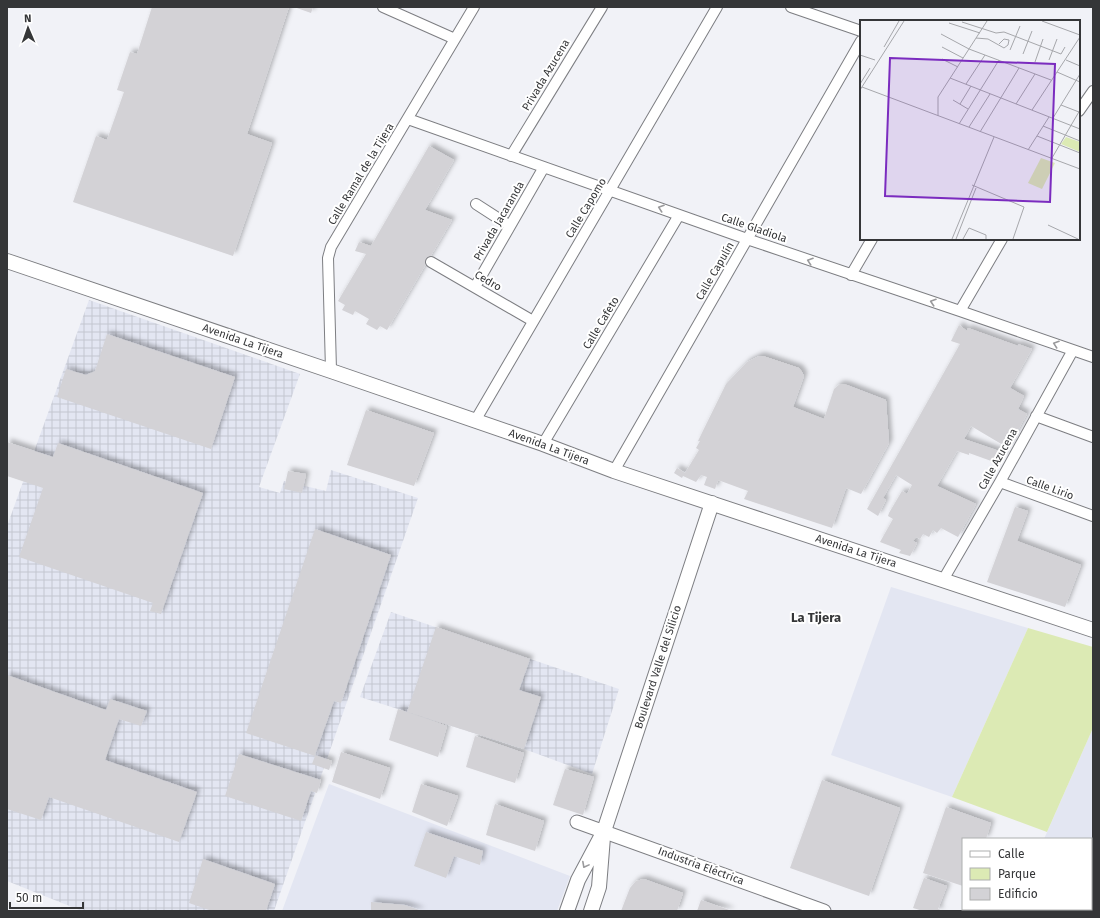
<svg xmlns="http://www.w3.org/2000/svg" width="1100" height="918" viewBox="0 0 1100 918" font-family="'Fira Sans',sans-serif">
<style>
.built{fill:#e3e6f2}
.industrial{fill:url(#industrial-grid)}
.green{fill:#dceab4}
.building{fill:#d3d2d6;filter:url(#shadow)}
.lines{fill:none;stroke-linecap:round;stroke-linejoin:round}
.minor-casing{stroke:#7d7e82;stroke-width:12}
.tertiary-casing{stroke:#7d7e82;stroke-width:15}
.secondary-casing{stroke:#7d7e82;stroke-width:16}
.minor{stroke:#fff;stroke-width:10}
.tertiary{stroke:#fff;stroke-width:13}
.secondary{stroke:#fff;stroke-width:14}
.oneway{stroke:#9a9a9c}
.labels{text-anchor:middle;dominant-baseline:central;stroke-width:4;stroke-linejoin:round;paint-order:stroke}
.street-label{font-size:11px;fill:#353638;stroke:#fff}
.quarter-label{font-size:13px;font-weight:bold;fill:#353638;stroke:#fff}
.inset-road{fill:none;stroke:#a6a7ab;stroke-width:1}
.view{fill:#7b2cbf;fill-opacity:0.15;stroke:#7b2cbf;stroke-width:2}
.inset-edge{fill:none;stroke:#353638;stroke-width:2}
</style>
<defs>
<pattern id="industrial-grid" width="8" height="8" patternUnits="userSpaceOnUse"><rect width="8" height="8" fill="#e3e6f2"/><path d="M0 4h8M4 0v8" fill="none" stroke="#c3c6d0"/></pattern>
<filter id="shadow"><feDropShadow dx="3.5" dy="-3.5" stdDeviation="2" flood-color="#0004"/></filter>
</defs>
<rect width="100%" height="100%" fill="#f1f2f7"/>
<path class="built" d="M891 587 1028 628 952 797 831 755Z
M1093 728V883L1091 882V839H1044Z
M329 784 570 876 557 911H282Z"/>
<path class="industrial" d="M89 300 300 374 259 487 280 493 284 481 326 491 331 470 418 498 274 911H82L7 881V526Z
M391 612 619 689 592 774 524 749 360 697Z"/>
<path class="green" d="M1028 628 1093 647V728L1047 832 952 797Z"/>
<path class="building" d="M152 7H289L247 134 272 143 233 256 73 202 96 136 107 140 124 92 117 90 130 52 137 54Z
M294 7H313L311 13Z
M429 146 454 160 425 210 452 220 387 330 380 326 377 330 366 324 369 319 355 311 353 315 342 310 345 305 338 301 366 254 355 251 359 242 371 246Z
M959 325 967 331 968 328 1018 346V344L1032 349 1010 388 1024 396 1018 409 1027 414 1008 448 971 426 964 439 1005 453 1003 458 996 456 994 462 969 453V455L957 451 937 486 976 504 958 537 941 528 937 533 933 530 929 537 923 534 920 539 916 537 913 541 917 543 910 556 899 553 901 550 880 542 893 519 888 516 889 513 902 491 907 494 912 485 896 475 883 498 886 500 878 516 867 509 960 344 951 341Z
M107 334 235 377 211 449 57 397 66 369 86 375 95 371Z
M759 356H763L799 368 802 372 804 376 793 407 824 419 834 389 840 384 847 385 886 400 889 443 861 494 846 488 832 528 744 499 748 491 718 480 715 489 704 485 707 477 701 475 696 482 683 476 682 478 674 473 677 468 685 473 699 450 696 448 700 441H698L726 384 747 362Z
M366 410 434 433 414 486 347 465Z
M7 442 53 457 58 443 203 493 161 614 150 611 153 603 19 557 43 488 7 476Z
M288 471 306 474 302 493 284 489Z
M1015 507 1028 511 1017 541 1081 565 1065 607 987 582Z
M315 529 391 555 341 703 334 701 315 755 332 761 329 770 312 764 315 756 246 733Z
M436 627 530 659 519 690 541 697 524 749 407 712Z
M7 675 106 710 110 699 147 711 141 726 119 719 105 760 197 792 179 842 49 797 41 820 7 809Z
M398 709 447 726 438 757 389 740Z
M475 736 524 753 515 783 466 767Z
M341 752 390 768 380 799 332 782Z
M239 754 321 780 317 793 311 791 301 821 225 796Z
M565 769 594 777 583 815 553 805Z
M822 780 900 808 869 896 790 868Z
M421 784 458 796 447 826 412 812Z
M495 804 544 821 535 851 486 835Z
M946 807 991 823 986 839H963V886L923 873Z
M426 832 483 851 480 865 454 856 446 878 414 866Z
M203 859 275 884 266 911H212L189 903Z
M924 878 947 886 938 909 941 910V911H923L913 908Z
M644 879 683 893 677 911H621L630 888 636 881Z
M701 900 732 911H697Z
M371 902 405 905 422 911H371Z"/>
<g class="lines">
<defs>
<path id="minor" d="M383 7 455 39
M791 7 861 31
M1079 111 1093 91
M408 119 747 239 960 311 1093 357
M511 156 602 7
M476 204 510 226
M431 262 533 321
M851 275 872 239
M475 287 544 167
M960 311 1002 239
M331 370 328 258 331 247 474 7
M1036 416 1093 437
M475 421 717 7
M543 444 679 215
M614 471 861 41
M1000 482 1093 516
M943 580 1000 482 1073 350"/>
<path id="tertiary" d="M577 822 824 911"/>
<path id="secondary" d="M7 261 334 372 543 444 614 471 1093 630
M567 911 578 880 604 831 712 503
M591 911 599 887 603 837"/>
</defs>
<use href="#minor" class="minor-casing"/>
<use href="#tertiary" class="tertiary-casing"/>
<use href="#secondary" class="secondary-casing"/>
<use href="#minor" class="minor"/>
<use href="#tertiary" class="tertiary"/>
<use href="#secondary" class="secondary"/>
</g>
<defs><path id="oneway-chevron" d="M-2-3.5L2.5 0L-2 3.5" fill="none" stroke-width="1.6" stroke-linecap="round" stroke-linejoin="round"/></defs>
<g class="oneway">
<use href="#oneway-chevron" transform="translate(661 208) rotate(-161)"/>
<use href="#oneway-chevron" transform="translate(810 261) rotate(-161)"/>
<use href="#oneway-chevron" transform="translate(933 302) rotate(-162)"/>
<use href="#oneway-chevron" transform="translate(1056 344) rotate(-161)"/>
<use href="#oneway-chevron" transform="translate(585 865) rotate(118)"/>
</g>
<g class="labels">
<g class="street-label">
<text transform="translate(546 75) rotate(-59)">Privada Azucena</text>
<text transform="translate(361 174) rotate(-59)">Calle Ramal de la Tijera</text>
<text transform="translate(586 208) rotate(-59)">Calle Capomo</text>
<text transform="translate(499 221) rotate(-60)">Privada Jacaranda</text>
<text transform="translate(754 228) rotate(19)">Calle Gladiola</text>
<text transform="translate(715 271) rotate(-60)">Calle Capulín</text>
<text transform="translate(488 281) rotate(30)">Cedro</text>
<text transform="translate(601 323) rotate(-59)">Calle Cafeto</text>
<text transform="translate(243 341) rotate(19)">Avenida La Tijera</text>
<text transform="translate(549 447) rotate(20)">Avenida La Tijera</text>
<text transform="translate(998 459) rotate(-61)">Calle Azucena</text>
<text transform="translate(1050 488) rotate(20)">Calle Lirio</text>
<text transform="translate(856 551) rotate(18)">Avenida La Tijera</text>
<text transform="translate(658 667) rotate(-72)">Boulevard Valle del Silicio</text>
<text transform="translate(701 866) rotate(20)">Industria Eléctrica</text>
</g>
<g class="quarter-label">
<text x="816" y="617">La Tijera</text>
</g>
</g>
<g transform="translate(860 20)">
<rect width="220" height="220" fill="#f1f2f7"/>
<path d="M181 138 195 143 182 169 168 163Z" fill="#dceab4"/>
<path d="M206 117 220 122V132L201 124Z" fill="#dceab4"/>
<path class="inset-road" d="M182 1 220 15M102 2 136 13 144 12 201 34 205 27M89 3 120 13M81 14 109 29 191 60M116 18 128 19 144 28 148 25 149 20 144 19 139 24M24 27 39 1M82 27 103 38M150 30 160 6M163 34 172 11M0 35 15 40M82 39 98 47M189 40 197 19M206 40 220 46M175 42 183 19M197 52 220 62M90 58 220 109M0 64 10 48M106 64 125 35M2 67 220 149M0 70 44 1M93 80 108 89M100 84 111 66M156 84 175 54M201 85 219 92M172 90 220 17M78 96V77L127 1M193 98 220 54M99 104 139 40M183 106 220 121M109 107 130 74M120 112 159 48M177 116 220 133M168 130 189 97M192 138 220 90M112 165 164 187 153 219M188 205 218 219M92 219 134 117M96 219 116 168M103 219 109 208 126 215V219"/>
<path class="view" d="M30 38 195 44 190 182 25 176Z"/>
<rect width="220" height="220" class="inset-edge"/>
</g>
<rect width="1100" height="918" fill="none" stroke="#353638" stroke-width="16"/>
<rect x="962" y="838" width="130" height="72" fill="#ffffff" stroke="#aeafaf"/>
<rect x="970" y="851" width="20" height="6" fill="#ffffff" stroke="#aeafaf"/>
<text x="998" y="858" font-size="12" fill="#353638">Calle</text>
<rect x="970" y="868" width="20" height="12" fill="#dceab4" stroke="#aeafaf"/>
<text x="998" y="878" font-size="12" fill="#353638">Parque</text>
<rect x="970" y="888" width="20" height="12" fill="#d3d2d6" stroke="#aeafaf"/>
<text x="998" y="898" font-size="12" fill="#353638">Edificio</text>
<g transform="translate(28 28) rotate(358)" stroke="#ffffff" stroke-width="3" paint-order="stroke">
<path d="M0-3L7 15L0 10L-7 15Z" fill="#353638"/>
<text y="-6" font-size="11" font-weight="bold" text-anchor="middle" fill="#353638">N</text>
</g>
<path d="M10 902v6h73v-6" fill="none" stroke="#353638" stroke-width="2"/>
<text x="16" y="902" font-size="12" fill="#353638" stroke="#ffffff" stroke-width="3" paint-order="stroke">50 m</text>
</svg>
